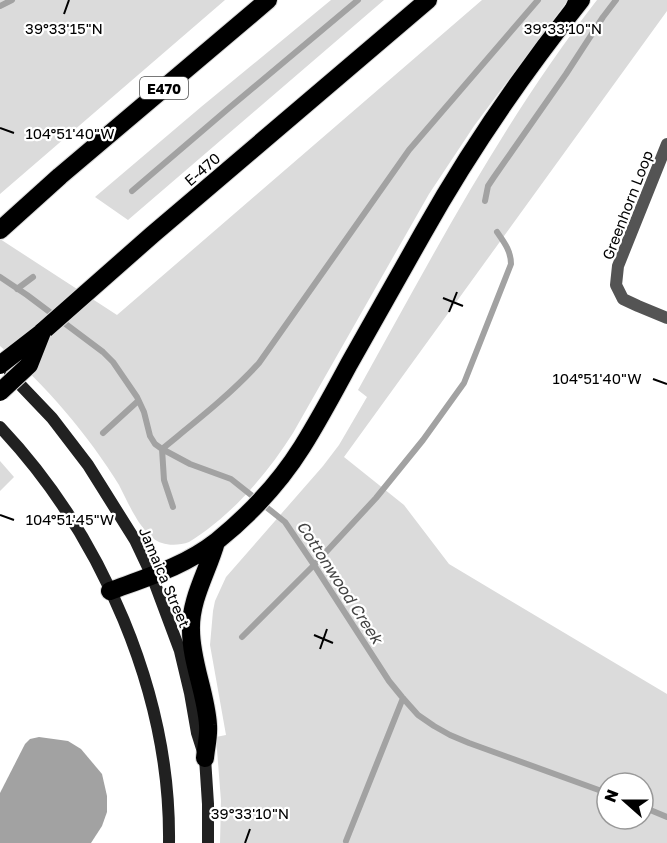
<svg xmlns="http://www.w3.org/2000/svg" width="667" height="843" viewBox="0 0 667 843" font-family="'Golos Text',sans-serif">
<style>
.green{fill:#dbdbdb;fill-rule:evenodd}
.water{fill:#a2a2a2}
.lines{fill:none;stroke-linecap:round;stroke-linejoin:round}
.stream{stroke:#a2a2a2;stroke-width:6}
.motorway-casing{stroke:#dbdbdb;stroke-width:20}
.minor{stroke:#545454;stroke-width:12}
.secondary{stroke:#212121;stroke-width:12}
.motorway{stroke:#000;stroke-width:18}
.motorway-bridge-casing{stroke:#dbdbdb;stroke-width:20;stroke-linecap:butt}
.motorway-bridge{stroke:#000;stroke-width:18}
.ticks{fill:none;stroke:#000;stroke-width:2}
.labels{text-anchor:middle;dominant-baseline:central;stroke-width:4.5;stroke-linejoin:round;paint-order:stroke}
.shield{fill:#fff;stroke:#4c4c4c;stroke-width:1.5}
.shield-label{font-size:14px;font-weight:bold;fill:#000}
.street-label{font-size:15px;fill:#000;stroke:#fff}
.water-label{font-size:16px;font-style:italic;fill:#434343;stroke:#fff}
.ticks-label{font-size:15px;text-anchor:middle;fill:#000;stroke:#fff;stroke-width:4.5;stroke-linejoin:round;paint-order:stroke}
</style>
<rect width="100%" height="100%" fill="#fff"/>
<path class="green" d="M0 0H225L0 194Z
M331 0H384L128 220 95 197 201 107Z
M482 0H568L474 126 429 194 293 433C271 468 241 504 208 529 202 533 196 538 189 542 181 545 170 546 162 543 142 537 128 502 119 485 89 436 44 383 0 346V239L117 315Z
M597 0H667V11L344 457 404 505 449 564 667 694V843H220L221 801 216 737 226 735 210 645 213 611 215 601 226 577 323 466 339 445 367 397 358 390C432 257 503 121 597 0ZM607 783H643V819H607Z
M0 461 14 477 0 491Z"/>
<path class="water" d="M39 737 68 741 81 749 102 774 107 796V812L102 826 91 843H0V793L25 744 30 739Z"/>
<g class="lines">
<path class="stream" d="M0 6 12 0
M132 191 229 108 358 0
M485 201 488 186 494 177 566 74 603 17 616 0
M0 277 27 295 103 352 113 362 137 397 144 412 150 436 155 444 162 449 190 464 231 479 285 522 314 565 389 681 402 697 418 715 434 726 450 735 469 743 607 793
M17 289 33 277
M103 433 138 401
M173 507 164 480 162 449C195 422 230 395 259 363L409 150 538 0
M242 637 314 565 376 498 423 440 464 383 511 264C511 251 504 242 497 232
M643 807 667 817
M346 841 403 698"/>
<defs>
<path id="motorway" d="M0 230 60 176 268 0
M42 332 152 235 428 0
M110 591C148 577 185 566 217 541 249 515 280 482 302 447 319 420 334 392 349 364 374 320 398 277 423 233 469 151 522 74 581 0
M205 758C206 747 209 736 208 725 206 693 191 662 191 630 190 599 208 571 216 542"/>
</defs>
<use href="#motorway" class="motorway-casing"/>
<path class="minor" d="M667 144 618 266 616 285 623 299 638 306 667 318"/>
<path class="secondary" d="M10 374 52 418 88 465 135 540 152 576 180 651 190 693 197 733 205 758 208 804V843
M0 427C102 535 171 694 169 843"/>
<use href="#motorway" class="motorway"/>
<defs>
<path id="motorway-bridge" d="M0 365 41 333
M0 392 29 365 42 332"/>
</defs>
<use href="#motorway-bridge" class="motorway-bridge-casing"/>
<use href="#motorway-bridge" class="motorway-bridge"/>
</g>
<path class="ticks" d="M64 14 69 0M563 14 569 0M0 128 14 133M443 298 463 306M449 312 457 292M653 379 667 384M0 515 14 520M314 635 333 643M320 649 327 629M245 843 250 829"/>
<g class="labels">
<rect class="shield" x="140" y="77" width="48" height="22" rx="4.5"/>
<g class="shield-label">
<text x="164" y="88">E470</text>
</g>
<g class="street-label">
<text transform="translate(202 169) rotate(-41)">E-470</text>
<text transform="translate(627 205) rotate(-69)">Greenhorn Loop</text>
<text transform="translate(165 577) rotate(67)">Jamaica Street</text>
</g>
<g class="water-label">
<text transform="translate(340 582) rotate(57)">Cottonwood Creek</text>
</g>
</g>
<g class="ticks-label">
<text x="563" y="34">39°33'10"N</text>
<text x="64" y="34">39°33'15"N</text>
<text x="70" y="139">104°51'40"W</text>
<text x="597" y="384">104°51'40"W</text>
<text x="70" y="525">104°51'45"W</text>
<text x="250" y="819">39°33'10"N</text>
</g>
<g transform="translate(625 801) rotate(291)"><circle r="28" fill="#ffffff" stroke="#999999" stroke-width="1.5"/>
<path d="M0-4.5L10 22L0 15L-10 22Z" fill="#000000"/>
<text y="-9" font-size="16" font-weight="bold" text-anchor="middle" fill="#000000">N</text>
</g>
</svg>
